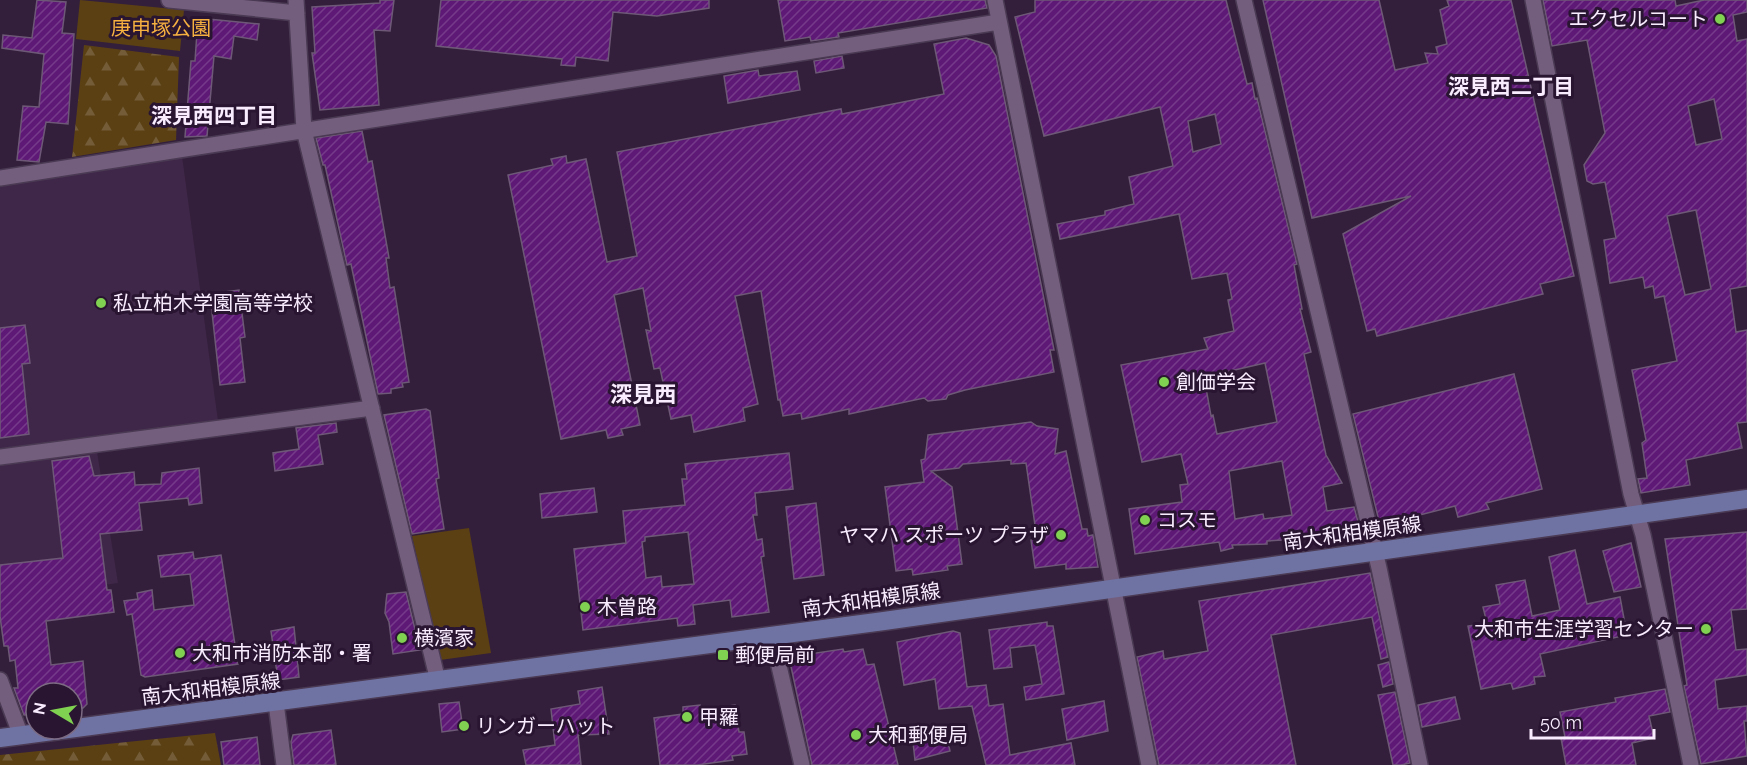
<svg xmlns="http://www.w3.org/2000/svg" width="1747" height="765" viewBox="0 0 1747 765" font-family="Raleway,'Noto Sans JP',sans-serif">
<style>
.built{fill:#3f2749}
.forest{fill:url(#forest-firs)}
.green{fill:#5b4014}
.building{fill:url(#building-hatch);stroke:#6e5877;stroke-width:1.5;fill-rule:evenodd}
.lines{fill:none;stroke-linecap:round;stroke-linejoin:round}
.street-casing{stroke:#4b3a53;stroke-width:18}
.secondary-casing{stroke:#4b3a53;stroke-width:21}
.street{stroke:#745e7e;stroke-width:15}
.secondary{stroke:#6f73a4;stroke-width:18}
.poi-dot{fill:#80d051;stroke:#291531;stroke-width:2}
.labels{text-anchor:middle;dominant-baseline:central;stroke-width:6;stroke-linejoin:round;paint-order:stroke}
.poi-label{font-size:20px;fill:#f9ecff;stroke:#291531;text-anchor:start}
.park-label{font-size:20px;fill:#f5b040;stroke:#291531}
.street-label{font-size:20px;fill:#f9ecff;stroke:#291531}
.neighbourhood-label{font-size:21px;font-weight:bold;fill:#f9ecff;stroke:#291531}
.quarter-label{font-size:22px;font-weight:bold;fill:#f9ecff;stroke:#291531}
</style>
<defs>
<pattern id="forest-firs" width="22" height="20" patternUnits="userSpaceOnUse" patternTransform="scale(1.5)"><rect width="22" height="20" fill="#5b4014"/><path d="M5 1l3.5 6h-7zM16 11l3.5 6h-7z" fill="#735c37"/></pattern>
<pattern id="building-hatch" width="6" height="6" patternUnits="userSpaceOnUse" patternTransform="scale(1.5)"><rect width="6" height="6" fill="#5d1975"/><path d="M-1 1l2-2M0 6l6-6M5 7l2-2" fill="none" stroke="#753b8a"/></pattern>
</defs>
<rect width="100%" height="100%" fill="#331f3b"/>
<path class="built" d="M182 156 218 421 95 439 118 583 0 600V186Z"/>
<path class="forest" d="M84 45 179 57 176 140 72 157Z
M215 733 221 765H0V755Z"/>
<path class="green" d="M80 0 184 10 180 51 76 39Z
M469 528 491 653 440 660 412 536Z"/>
<path class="building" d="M37 0 66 2 62 33 74 34 68 124 46 122 39 162 17 160 23 106 39 107 44 54 2 48 3 35 32 38Z
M380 0H394L390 31 374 30 379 105 320 110 312 53H315L312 7 380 3Z
M441 0H709V8L657 16 613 12 608 61 576 57 575 66 561 65 562 59 436 46Z
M778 0H985L987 8 838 33 839 37 811 41 810 37 785 41Z
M1035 0H1226L1247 84 1252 83 1255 99 1257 98 1297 264 1294 265 1302 309H1300L1311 352 1304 354 1326 455 1342 483 1323 487 1327 511 1354 507 1360 529 1299 539 1267 541V544L1232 545 1233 548 1221 551 1219 542 1135 554 1129 509 1182 502 1180 485 1188 484 1181 454 1142 462 1121 365 1208 349 1204 338 1234 331 1228 300 1232 299 1227 273 1192 279 1179 214 1060 239 1057 224 1105 215V211L1134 204 1129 177 1173 166 1160 107 1044 136 1015 17 1035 12ZM1215 114 1221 144 1193 152 1188 121ZM1265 363 1277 422 1217 434 1213 415 1211 416 1204 377ZM1282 461 1292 515 1264 519 1263 514 1235 519 1229 471Z
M1263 0H1379L1395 70 1428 63 1425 53 1438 54 1436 47 1447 44 1440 10 1449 6 1447 0H1511L1574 276 1540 284 1543 294 1377 336 1375 329 1367 331 1343 234 1411 196 1312 218Z
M1543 0H1675L1676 6 1704 0H1747V12L1733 15 1737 41 1747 39V286L1730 289 1736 332 1747 330V422L1737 423 1742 448 1686 460 1690 485 1641 493 1638 479 1647 478 1642 443 1646 440 1632 370 1677 361 1664 296 1655 298 1653 286 1645 288 1643 277 1610 283 1604 240 1616 238 1605 182 1593 184 1587 181 1584 165 1605 133 1587 40 1552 46ZM1714 99 1722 139 1696 145 1688 106ZM1696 210 1711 289 1685 295 1667 216Z
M198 18 259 24 257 40 234 36 231 59 214 56 207 136 185 137 191 61H195Z
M966 38 989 45 996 56 1054 350H1050L1054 372 965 390 948 395 946 399 928 401 924 398 849 414V409L802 419 801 413 783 416 780 400H778L761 291 735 296 758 404 743 408 745 421 694 432 691 415 671 419 660 368 654 369 646 330 651 331 643 288 614 295 640 425 621 429 623 435 608 438 606 430 561 439 508 175 553 165 551 159 566 156 567 163 586 159 607 262 637 256 617 152 841 109 842 114 944 94 934 44Z
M842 56 844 68 816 73 814 61Z
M758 70 759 76 797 71 800 90 728 103 724 76Z
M362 131 368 162 372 161 389 258H386L390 288 394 287 409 382 402 383 403 387 391 389V393L378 394 351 264 347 265 325 165H323L316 138Z
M239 290 245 337 240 338 245 382 220 385 210 294Z
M25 325 30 363 22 364 29 434 0 438V328Z
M1514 374 1542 489 1486 503 1489 509 1458 517 1455 506 1380 525 1353 414Z
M426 409 430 411 439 478 436 479 444 529 412 534 384 415Z
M1031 422 1037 426 1058 429 1055 454 1066 451 1082 529H1087L1088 536 1093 535 1098 567 1066 569V564L1035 568 1031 540 1037 539 1026 463 1011 464V460L963 464 959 468 931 471 952 487 962 564 947 566 948 570 913 575 912 569 896 571 885 487 924 482 921 460 925 459 928 435Z
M336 423 337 432 318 435 323 464 275 471 273 453 299 449 296 428Z
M789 453 793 489 755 493 757 515H753L757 540 762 539 764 556 761 557 769 612 732 617 730 600 693 605 695 624 678 626 677 618 583 630 574 549 626 543 623 511 685 505 682 479H687L685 464ZM688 532 694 584 662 587 661 576 646 578 642 542 645 541V537Z
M89 456 94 476 134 472 135 485 161 484 162 473 199 468 202 503 189 505 188 498 139 503 142 530 100 534 107 590H111L114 612 46 621 51 665 83 661 87 704 83 708 72 709V693H36V714L24 715 14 688H18L15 660 10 661 8 646H4L0 616V565L63 558 52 461Z
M594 488 597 512 542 518 540 494Z
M816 503 824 575 794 579 786 507Z
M1747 532V609L1731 610 1736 650 1747 649V675L1715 680 1718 709 1747 706V721H1744L1747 756 1701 764 1684 686 1687 685 1665 539Z
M1631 543 1641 587 1614 592 1603 551Z
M1575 550 1587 604 1620 597 1627 635 1540 654 1545 676 1534 677 1535 684 1513 689 1511 683 1481 689 1468 626 1487 623 1483 607 1500 604 1496 585 1525 580 1532 616 1560 610 1549 557Z
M193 552 194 559 221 555 238 664 145 677 141 675 132 614 127 615 124 601 138 599 137 593 152 590 154 610 194 605 190 574 161 577 158 556Z
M1370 573 1388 657 1381 659 1372 617 1271 635 1296 765H1159L1137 657 1163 651 1164 659 1208 651 1199 601Z
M406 592 420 650 393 654 389 622 385 613 386 602 387 594Z
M1047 622V626H1053L1064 694 1026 700 1024 687 1042 684 1035 645 1010 648 1012 667 994 669 989 630Z
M294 627 299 677 278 680 271 631Z
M953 631 960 633 967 687 986 685 989 706 1003 704 1010 755 1071 743 1075 765H986L972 706 939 709 935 679 904 685 897 642Z
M843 649 844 652 863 649 867 665 874 664 898 765H812L789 657Z
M1389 662 1393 684 1383 687 1378 665Z
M602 687 609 734 578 735 581 765H526L523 750 555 745 551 709 580 704 578 691Z
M1665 689 1670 712 1649 716 1654 738 1632 743 1636 765H1566L1561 738 1565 737 1560 712 1616 702 1615 698Z
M1395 692 1410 763 1401 765H1393L1378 695Z
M1455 697 1460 719 1422 727 1418 705Z
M1104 701 1108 731 1067 740 1062 709Z
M459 702 463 729 442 732 439 704Z
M700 705V710L735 705 739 732H744L747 754 732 756 733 760 697 765H660L654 718 683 714V707Z
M331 730 336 765H294L291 742 293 735Z
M946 734 950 751 915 760 913 742Z
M257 737 260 765H224L221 742Z"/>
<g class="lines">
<defs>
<path id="street" d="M169 0 297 13
M296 0 304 130 438 681
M995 0 1149 765
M1244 0 1379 568 1420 765
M1533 0 1631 494 1643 535 1691 765
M0 178 999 22
M0 457 372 408
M772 636 802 765
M0 680 21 736
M276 703 284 765"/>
<path id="secondary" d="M0 738 884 621 1747 499"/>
</defs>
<use href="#street" class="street-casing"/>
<use href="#secondary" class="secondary-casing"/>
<use href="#street" class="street"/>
<use href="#secondary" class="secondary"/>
</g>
<g class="poi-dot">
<circle cx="1720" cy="19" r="6"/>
<circle cx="101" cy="303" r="6"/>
<circle cx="1164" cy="382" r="6"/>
<circle cx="1145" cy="520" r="6"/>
<circle cx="1061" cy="535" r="6"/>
<circle cx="585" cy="607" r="6"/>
<circle cx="1706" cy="629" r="6"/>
<circle cx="402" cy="638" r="6"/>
<circle cx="180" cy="653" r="6"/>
<rect x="717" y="649" width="12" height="12" rx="3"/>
<circle cx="687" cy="717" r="6"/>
<circle cx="464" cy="726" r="6"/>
<circle cx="856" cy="735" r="6"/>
</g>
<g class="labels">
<g class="poi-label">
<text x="1708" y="19" text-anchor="end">エクセルコート</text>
<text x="113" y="303">私立柏木学園高等学校</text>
<text x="1176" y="382">創価学会</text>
<text x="1157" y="520">コスモ</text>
<text x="1049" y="535" text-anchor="end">ヤマハ スポーツ プラザ</text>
<text x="597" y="607">木曽路</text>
<text x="1694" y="629" text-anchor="end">大和市生涯学習センター</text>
<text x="414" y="638">横濱家</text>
<text x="192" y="653">大和市消防本部・署</text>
<text x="735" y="655">郵便局前</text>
<text x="699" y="717">甲羅</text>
<text x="476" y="726">リンガーハット</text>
<text x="868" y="735">大和郵便局</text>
</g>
<g class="park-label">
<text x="161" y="28">庚申塚公園</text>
</g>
<g class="street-label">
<text transform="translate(1352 533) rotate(-8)">南大和相模原線</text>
<text transform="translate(871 600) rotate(-8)">南大和相模原線</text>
<text transform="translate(211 689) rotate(-7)">南大和相模原線</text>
</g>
<g class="neighbourhood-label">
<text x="1511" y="86">深見西二丁目</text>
<text x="214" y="115">深見西四丁目</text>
</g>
<g class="quarter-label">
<text x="643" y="394">深見西</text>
</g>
</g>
<g transform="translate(54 711) rotate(280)"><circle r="28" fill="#291531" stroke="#7c6b83" stroke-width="1.5"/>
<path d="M0-4.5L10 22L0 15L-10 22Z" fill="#80d051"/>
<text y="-9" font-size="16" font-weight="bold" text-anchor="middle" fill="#f9ecff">N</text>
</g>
<path d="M1531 729v9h123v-9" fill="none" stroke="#f9ecff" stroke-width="3"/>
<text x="1540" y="729" font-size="18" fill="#f9ecff" stroke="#291531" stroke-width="4.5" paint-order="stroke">50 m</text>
</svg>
